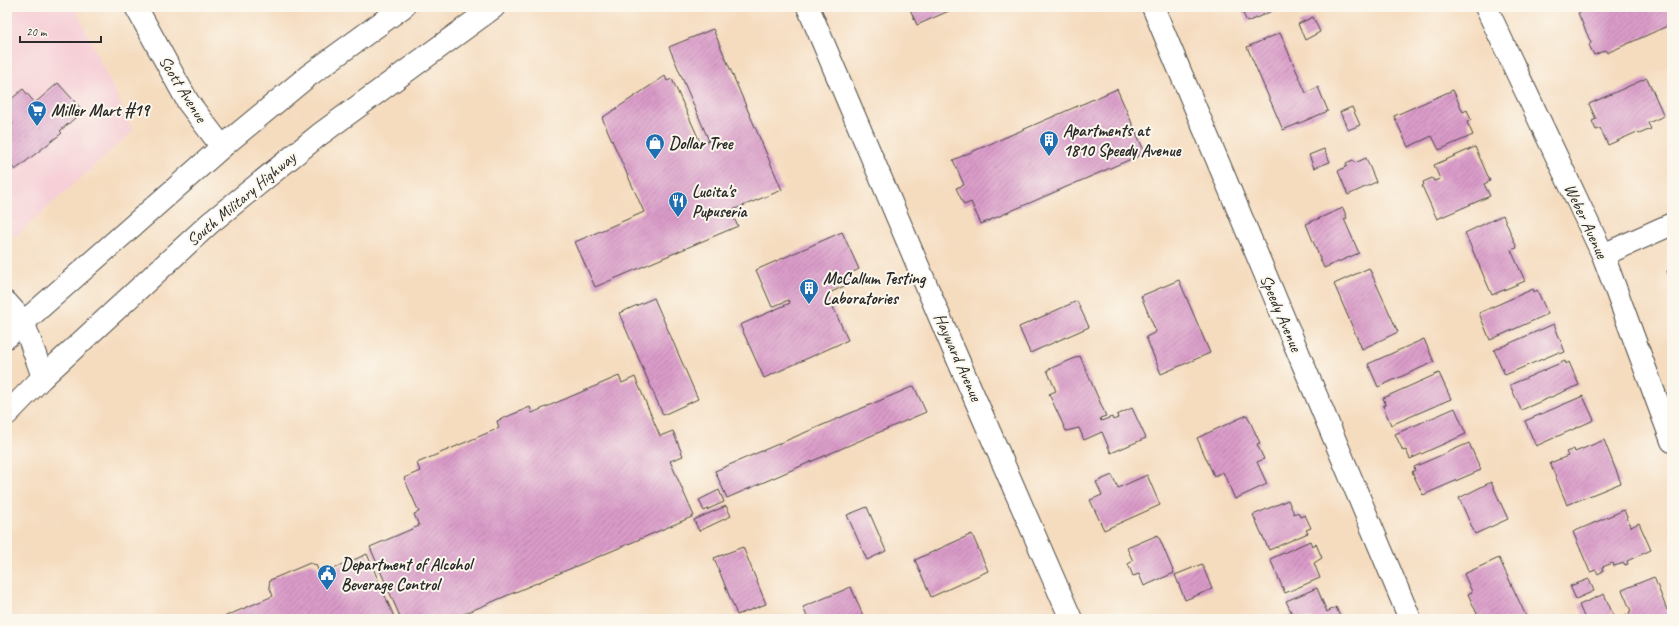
<svg xmlns="http://www.w3.org/2000/svg" width="1679" height="626" viewBox="0 0 1679 626" font-family="Caveat,sans-serif">
<style>
.built{fill:#f6cfd7}
.building{fill:url(#building-hatch)}
.lines{fill:none;stroke-linecap:round;stroke-linejoin:round}
.minor-casing{stroke:#494641;stroke-width:24}
.major-casing{stroke:#494641;stroke-width:24}
.minor{stroke:#fff;stroke-width:22}
.major{stroke:#fff;stroke-width:22}
.labels{text-anchor:middle;dominant-baseline:central;stroke-width:4;stroke-linejoin:round;paint-order:stroke}
.street-label{font-size:17px;fill:#2b2b2b;stroke:#fbf7ec}
.poi-label{font-size:17px;font-weight:bold;fill:#2b2b2b;stroke:#fbf7ec;text-anchor:start}
</style>
<defs>
<pattern id="building-hatch" width="6" height="6" patternUnits="userSpaceOnUse"><rect width="6" height="6" fill="#da9bc9"/><path d="M-1 1l2-2M0 6l6-6M5 7l2-2" fill="none" stroke="#b17fa3"/></pattern>
</defs>
<rect width="100%" height="100%" fill="#fbf7ec"/>
<filter id="ink" filterUnits="userSpaceOnUse"><feTurbulence type="fractalNoise" baseFrequency=".025" numOctaves="2"/><feDisplacementMap in="SourceGraphic" scale="8" xChannelSelector="R" yChannelSelector="G"/><feConvolveMatrix kernelMatrix="1 2 1 2 8 2 1 2 1" color-interpolation-filters="sRGB"/></filter>
<filter id="wash" filterUnits="userSpaceOnUse"><feTurbulence type="fractalNoise" baseFrequency=".012" numOctaves="4" result="noise"/><feDisplacementMap in="SourceGraphic" scale="16" xChannelSelector="R" yChannelSelector="G"/><feGaussianBlur stdDeviation="0.9" result="paint"/><feColorMatrix in="noise" values="0 0 0 0 0 0 0 0 0 0 0 0 0 0 0 0 0 1.4 0 .05"/><feComposite in="paint" operator="in"/></filter>
<g filter="url(#wash)">
<rect width="100%" height="100%" fill="#f5dcbf"/>
<path class="built" d="M7 7H75L133 131 16 236 7 233Z"/>
<g id="blocks">
<path class="building" d="M909 7H958L917 25Z
M1240 7H1281L1247 22Z
M1590 7H1672V24L1607 53 1606 50 1594 55 1589 45 1591 43 1578 13Z
M1313 17 1320 32 1305 40 1298 24Z
M713 29 782 190 730 211 738 226 595 287 575 242 644 212 602 118 665 76 667 81 672 79 701 144 709 141 669 47Z
M1280 33 1306 93 1318 87 1328 111 1283 130 1247 47Z
M1647 78 1664 116 1648 123 1651 129 1639 134 1637 132 1608 145 1600 128 1596 130 1592 121 1596 119 1589 104Z
M58 83 83 111 60 131 62 133 15 170 7 160V129L13 124 7 117V103L23 89 35 103Z
M1117 89 1145 153 981 224 971 202 964 205 956 188 964 185 953 160Z
M1453 90 1463 112 1467 110 1471 120 1467 122 1473 135 1439 150 1432 136 1408 147 1394 116Z
M1352 107 1360 125 1348 130 1340 112Z
M1475 147 1490 181 1484 184 1490 196 1437 219 1422 186 1424 185 1423 182 1432 178 1434 181 1440 179 1434 165Z
M1324 149 1330 162 1314 168 1309 155Z
M1366 158 1376 182 1348 195 1338 171 1347 166 1346 163 1353 160 1355 163Z
M1343 208 1347 218 1344 219 1359 253 1324 268 1306 224Z
M1503 215 1517 248 1511 250 1525 281 1492 295 1465 233Z
M842 232 859 269 849 274 853 282 827 294 848 340 764 378 740 325 790 303 788 300 772 307 756 270Z
M1369 268 1398 332 1362 349 1334 284Z
M1672 269V283L1667 271Z
M1179 280 1210 353 1161 374 1146 337 1156 332 1141 296Z
M1533 289 1534 292 1537 290 1548 314 1490 340 1479 313Z
M654 298 698 399 663 415 619 313Z
M1077 301 1089 327 1030 353 1019 327Z
M1554 324 1565 352 1560 354 1559 352 1505 375 1494 350Z
M1424 339 1434 362 1378 387 1368 364Z
M1080 356 1106 416 1100 418 1101 421 1112 417 1113 420 1118 418 1117 415 1132 408 1146 438 1111 453 1102 432 1084 440 1079 428 1066 431 1049 394 1056 391 1047 370Z
M1565 361 1566 364 1569 362 1579 385 1521 410 1510 385Z
M1439 373 1451 399 1391 425 1383 406 1386 405 1383 398Z
M619 376 622 383 635 377 660 436 673 431 683 456 670 461 694 516 452 619H401L370 547 419 526 414 514 419 512 404 478 420 471 417 463 499 428 497 421 530 407 532 413Z
M914 386 926 412 727 498 715 471Z
M1583 396 1594 420 1536 446 1525 421Z
M1455 408 1466 434 1410 459 1406 450 1403 451 1395 434Z
M1247 415 1260 443 1257 444 1264 459 1257 462 1267 484 1235 499 1223 472 1214 476 1197 438Z
M1604 440 1621 483 1567 505 1550 463 1568 456 1566 452 1574 449 1575 452Z
M1469 443 1481 470 1423 495 1412 472 1415 470 1414 467Z
M1112 475 1118 488 1147 475 1160 505 1104 530 1090 500 1102 495 1096 482Z
M1491 482 1508 519 1475 534 1459 498Z
M719 490 724 502 704 511 699 500Z
M1288 500 1294 514 1298 512 1300 517 1305 515 1311 528 1306 530 1308 533 1269 550 1253 515Z
M726 506 731 516 699 531 694 520Z
M867 507 886 551 867 560 847 515Z
M1624 510 1631 527 1639 523 1651 550 1627 561 1628 564 1625 565 1624 563 1614 566 1613 563 1602 567 1603 571 1598 574 1596 570 1590 572 1573 532Z
M972 534 988 571 931 597 915 560Z
M1158 535 1174 573 1144 586 1139 574 1133 576 1128 564 1133 561 1127 548Z
M1310 541 1312 546 1316 544 1322 558 1314 563 1320 578 1285 593 1270 559Z
M743 547 766 604 737 615 714 558Z
M367 554 395 619H219L273 596 269 586 270 580 310 563 316 565 320 575Z
M1499 558 1526 616 1519 619H1481L1479 615 1478 616 1468 594 1472 592 1464 574Z
M1202 564 1212 589 1185 600 1175 575Z
M1654 577 1667 610 1672 609V619H1618L1630 614 1629 612 1631 611 1622 590Z
M1589 579 1594 591 1576 599 1570 586Z
M851 587 864 618 808 619 803 607Z
M1317 588 1327 612 1336 607 1341 619H1281L1292 614 1286 601Z
M1604 594 1615 619H1585L1579 605Z"/>
</g>
</g>
<g filter="url(#ink)">
<use href="#blocks" fill-opacity="0" stroke="#494641" stroke-width="1"/>
<g class="lines">
<defs>
<path id="minor" d="M136 7 188 102 222 147
M808 7 952 346 1071 619
M1153 7 1410 619
M1486 7 1603 255 1672 441
M1603 255 1672 224
M7 303 23 321 43 377"/>
<path id="major" d="M7 337 222 147 308 76 403 7
M7 414 43 377 210 223 319 135 494 7"/>
</defs>
<use href="#minor" class="minor-casing"/>
<use href="#major" class="major-casing"/>
<use href="#minor" class="minor"/>
<use href="#major" class="major"/>
</g>
</g>
<defs>
<symbol id="supermarket-pin" viewBox="-11 -11 22 30"><path d="M0 17L-7.5 6A9.5 9.5 0 1 1 7.5 6Z" fill="#1f6fb2" stroke="#fbf7ec"/><path d="M-6-5.5h2.5l.6 2H6L4.5 2H-2.5L-4.4-4H-6ZM-1.5 3.2a1.3 1.3 0 1 0 .1 0ZM3 3.2a1.3 1.3 0 1 0 .1 0Z" fill="#fff"/></symbol>
<symbol id="building-pin" viewBox="-11 -11 22 30"><path d="M0 17L-7.5 6A9.5 9.5 0 1 1 7.5 6Z" fill="#1f6fb2" stroke="#fbf7ec"/><path d="M-4-6H4V6H1V3H-1V6H-4ZM-2.5-4.3h1.7v1.8h-1.7ZM.8-4.3h1.7v1.8H.8ZM-2.5-1h1.7V.8h-1.7ZM.8-1h1.7V.8H.8Z" fill="#fff"/></symbol>
<symbol id="shop-pin" viewBox="-11 -11 22 30"><path d="M0 17L-7.5 6A9.5 9.5 0 1 1 7.5 6Z" fill="#1f6fb2" stroke="#fbf7ec"/><path d="M-5-2.5h2.3a2.7 3.5 0 0 1 5.4 0H5L5.5 6h-11ZM-1.5-2.5h3a1.5 2.3 0 0 0-3 0Z" fill="#fff"/></symbol>
<symbol id="restaurant-pin" viewBox="-11 -11 22 30"><path d="M0 17L-7.5 6A9.5 9.5 0 1 1 7.5 6Z" fill="#1f6fb2" stroke="#fbf7ec"/><path d="M-5-6h1v4h1v-4h1v4h1v-4h1v5L-1.5 .5V6h-2V.5L-5-1ZM5-6V6H3V1.5H1.5Q1.5-4 5-6Z" fill="#fff"/></symbol>
<symbol id="civic-pin" viewBox="-11 -11 22 30"><path d="M0 17L-7.5 6A9.5 9.5 0 1 1 7.5 6Z" fill="#1f6fb2" stroke="#fbf7ec"/><path d="M-.6-6.5H3V-4.5H.6V-3L4-1V1h2V6H-6V1h2V-1L-.6-3ZM-1.2 2.5V6h2.4V2.5Z" fill="#fff"/></symbol>
</defs>
<g fill-rule="evenodd">
<use href="#supermarket-pin" x="26" y="99" width="22" height="30"/>
<use href="#building-pin" x="1038" y="129" width="22" height="30"/>
<use href="#shop-pin" x="644" y="132" width="22" height="30"/>
<use href="#restaurant-pin" x="667" y="190" width="22" height="30"/>
<use href="#building-pin" x="798" y="277" width="22" height="30"/>
<use href="#civic-pin" x="316" y="563" width="22" height="30"/>
</g>
<g class="labels">
<g class="street-label">
<text transform="translate(183 89) rotate(58)">Scott Avenue</text>
<text transform="translate(241 199) rotate(-40)">South Military Highway</text>
<text transform="translate(1586 221) rotate(65)">Weber Avenue</text>
<text transform="translate(1281 313) rotate(67)">Speedy Avenue</text>
<text transform="translate(958 357) rotate(66)">Hayward Avenue</text>
</g>
<g class="poi-label">
<text x="51" y="110">Miller Mart #19</text>
<text x="1063" y="130">Apartments at<tspan x="1063" dy="20">1810 Speedy Avenue</tspan></text>
<text x="669" y="143">Dollar Tree</text>
<text x="692" y="191">Lucita's<tspan x="692" dy="20">Pupuseria</tspan></text>
<text x="823" y="278">McCallum Testing<tspan x="823" dy="20">Laboratories</tspan></text>
<text x="341" y="564">Department of Alcohol<tspan x="341" dy="20">Beverage Control</tspan></text>
</g>
</g>
<rect width="1679" height="626" fill="none" stroke="#fbf7ec" stroke-width="24"/>
<path d="M20 36v6h81v-6" fill="none" stroke="#2b2b2b" stroke-width="2"/>
<text x="26" y="36" font-size="12" fill="#2b2b2b" stroke="#fbf7ec" stroke-width="3" paint-order="stroke">20 m</text>
</svg>
